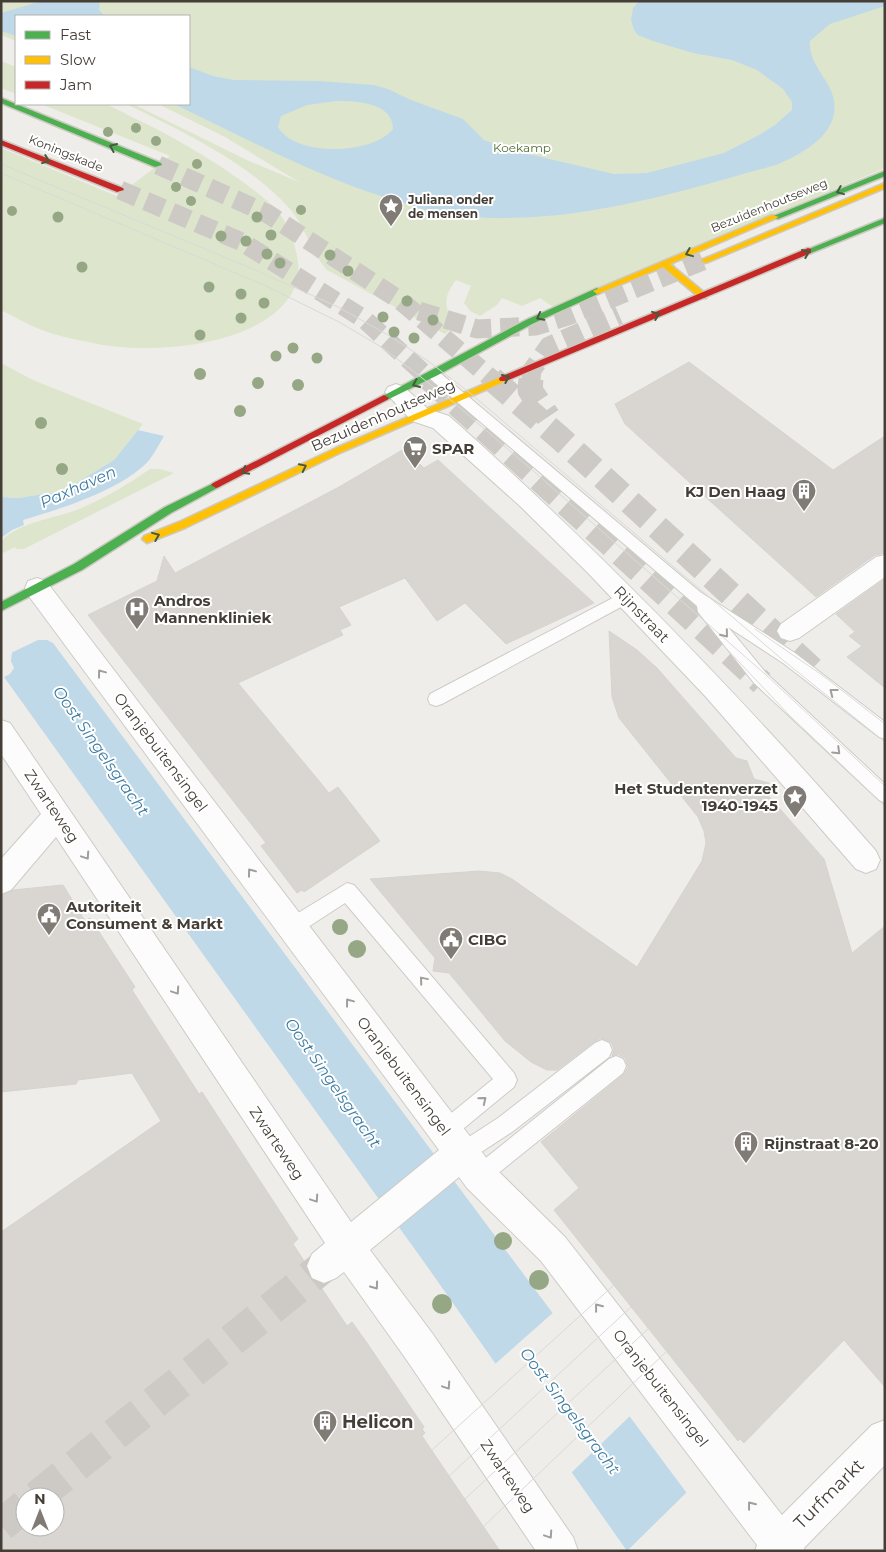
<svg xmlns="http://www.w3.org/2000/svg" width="886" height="1552" viewBox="0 0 886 1552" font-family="Montserrat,sans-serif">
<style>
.green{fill:#dde6cc}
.water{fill:#bfd9e8;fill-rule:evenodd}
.pier{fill:#efede9}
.building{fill:#d9d6d2;stroke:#d7d4cf;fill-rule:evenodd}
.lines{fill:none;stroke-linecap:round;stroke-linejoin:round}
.street-tunnel{stroke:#cdcac5;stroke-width:33;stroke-dasharray:33 17;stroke-linecap:butt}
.primary-tunnel-far1{stroke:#cdcac5;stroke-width:19;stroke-dasharray:19 9;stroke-linecap:butt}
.primary-tunnel{stroke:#cdcac5;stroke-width:25;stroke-dasharray:25 12;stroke-linecap:butt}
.lane-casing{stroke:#cdcbc7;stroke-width:2}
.street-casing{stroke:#cdcbc7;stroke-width:2}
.fast-casing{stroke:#cdc9c1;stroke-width:3}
.slow-casing{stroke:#cdc9c1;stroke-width:3}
.jam-casing{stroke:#cdc9c1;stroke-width:3}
.lane{fill:#fdfcfc;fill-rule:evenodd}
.street{fill:#fdfcfc;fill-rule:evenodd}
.fast{fill:#4caf50;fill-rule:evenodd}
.slow{fill:#ffc107;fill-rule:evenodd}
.jam{fill:#c62828;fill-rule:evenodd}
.tram{stroke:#d9d9d8;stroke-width:1}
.tree{fill:#95a784}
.oneway{stroke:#465a3d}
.oneway2{stroke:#a09d9a}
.labels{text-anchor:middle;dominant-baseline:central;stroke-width:4;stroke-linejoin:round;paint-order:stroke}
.far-park-label{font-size:12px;fill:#4c6e31;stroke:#fff}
.far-street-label{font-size:12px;fill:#443e37;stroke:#fff}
.far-poi-label{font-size:12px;font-weight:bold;fill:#443e37;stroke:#fff;text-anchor:start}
.street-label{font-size:15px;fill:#443e37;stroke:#fff}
.poi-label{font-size:15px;font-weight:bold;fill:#443e37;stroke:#fff;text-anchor:start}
.water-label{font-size:16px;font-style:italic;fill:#3d7da2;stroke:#fff}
.near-poi-label{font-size:18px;font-weight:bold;fill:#443e37;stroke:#fff;text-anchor:start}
.near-street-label{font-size:18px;fill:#443e37;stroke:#fff}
</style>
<rect width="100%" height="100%" fill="#efede9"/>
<path class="green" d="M1 1H885V168L553 307 540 298 522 306 502 298 497 305 480 316 470 311 464 303 471 286 456 280C442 299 445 307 454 326L445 334 327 270C310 251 306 227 289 208 249 163 180 130 126 104H133L249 161 299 182 225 137 158 104H189V16H16V41L1 35Z
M1 61 16 67V94L1 88Z
M41 104C56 104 92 101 105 104 114 107 124 113 132 117 171 135 208 157 243 182 256 192 270 201 280 214 291 229 303 264 297 282 275 347 150 356 93 343 77 340 58 336 42 330 28 325 15 317 1 310V148L117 196 170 156Z
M1 363 33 380 143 424 114 460 63 491 18 498 1 497Z
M150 469H160L174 473 24 549H16L15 547 1 554V541C21 521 54 519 79 509 105 498 127 485 150 469Z"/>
<path class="water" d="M42 1H100L99 10 105 16H16V36L1 31V13Z
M639 1H885V6L830 24 810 41C808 56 820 71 827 83 852 125 810 151 776 165 689 189 598 218 506 218 482 219 456 215 431 211 416 208 400 202 384 197 311 174 243 137 174 104H189V67L213 76 234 80 318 81 374 85 388 89 411 100 463 119 484 140 515 151 614 174 647 173 724 153 761 134 775 125 792 110V102L783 89 757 70 732 60 693 53 653 41 638 35 634 30 631 20 633 8ZM336 101C356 101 393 102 393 129 373 155 295 157 278 127L281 116 307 105Z
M138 430 164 436C160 443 155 452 150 459 125 489 60 509 23 520L24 525 12 530 1 538V497L18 498 63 491 114 460Z
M1 584 37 640H47L53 643 730 1551H627L429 1269 4 677 10 674 14 668 11 661 12 652Z"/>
<path class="pier" d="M1 583 38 640 11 653 1 637Z
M555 1311 632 1414 570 1474 494 1365Z
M688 1491 732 1551H627Z"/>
<path class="building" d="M689 362 833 470 885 436V553L875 555 816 597 625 424 615 404Z
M404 449 424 468 438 460 594 603 506 644 465 603 437 621 405 578 339 607 351 625 340 630 343 635 238 683 329 793 338 787 380 841 304 892 302 890 297 893 261 846 266 843 88 615 157 581 164 556 175 573 339 487Z
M885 579V688L847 657 862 646 849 636 855 632 836 614Z
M609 631 637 650 657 668 736 758 747 761 754 779 769 783 766 793 824 859 852 953 885 926V1387L844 1340 744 1443 740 1439 738 1441 554 1210 579 1188 541 1142 624 1074 628 1067 625 1058 617 1054 612 1056 614 1049 611 1042 601 1038 594 1042 557 1070H547L531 1062 505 1041 449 973 433 971 435 958 370 879 479 871 500 873 512 879 637 967 702 861 706 843 704 831 698 817 619 718 612 697Z
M63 885 85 921 90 918 135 987 132 990 199 1094 202 1092 298 1239 293 1244 306 1264 310 1279 318 1283 347 1326 352 1322 367 1343 424 1427 422 1429 425 1433 422 1436 500 1551H1V1232L161 1121 132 1073 78 1080 76 1084 1 1092V896L13 890ZM25 1497H55V1527H25Z"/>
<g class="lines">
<path class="street-tunnel" d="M37 1497 324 1266
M1 1525 25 1506"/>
<path class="primary-tunnel-far1" d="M158 165 268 214 401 301 493 380
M120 190 242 242 364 319 431 380
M419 311 477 329 536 326 568 316 705 260
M531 380 532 370 549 346 619 315"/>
<path class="primary-tunnel" d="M430 379 762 683
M492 379 560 438 820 676
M531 379 530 390 548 417"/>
<defs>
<path id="lane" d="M434 370 439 372 700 592 795 653 885 722V739L879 737 783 663 728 627 766 673 885 784V803L879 800 754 683 698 612 697 606 429 378 427 375 429 372Z
M626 591 632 593 634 597 632 601 442 704 436 706 430 704 428 699 430 694Z
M347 883 354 885 514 1073 517 1080 514 1087 452 1138 445 1141 438 1138 435 1131 438 1124 493 1079 345 903 299 933 292 936 285 933 283 927 285 921Z
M602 1040 609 1043 612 1050 609 1057 512 1132 469 1160 462 1163 455 1160 452 1153 455 1146 498 1118 595 1043Z
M616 1056 623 1059 626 1066 623 1073 486 1183 479 1187 472 1183 468 1176 472 1169 609 1059Z"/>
<path id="street" d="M396 384 404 387 428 409 449 416C603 553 741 696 876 851L880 860 876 869 866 873 856 869 706 697 588 573 520 506 433 428 412 421 385 392 388 387Z
M885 555V577L799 638 790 641 781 638 777 631 781 624 876 557Z
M37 578 46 581 491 1164 565 1237 782 1515 872 1425 885 1420V1465L804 1548 805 1551H755L757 1545 541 1261 467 1188 459 1177 370 1250 432 1333 573 1537 578 1551H536L406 1359 344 1272 336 1278 324 1283 312 1278 307 1266 312 1254 325 1243 56 837 11 890 1 894V859L41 814 1 754V720L10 723 351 1222 439 1150 28 595 25 588 28 581Z"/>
<path id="fast" d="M1 98 161 163 162 165 155 167 1 103Z
M885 171V176L778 219 771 217Z
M885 218V223L811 253H805L804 251Z
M597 288 601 291 600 293 532 324 438 375 387 400H381L379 398 526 320Z
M216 482 221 485 219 487 171 513 82 570 1 611V602L74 564 165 507Z"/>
<path id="slow" d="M885 183V188L708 262 705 263 701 260Z
M772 215 779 217 670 264 706 294V298H700L663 267 600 293 597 294 593 291Z
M503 376 506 377V381L342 452 185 528 147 543 142 539 144 536 179 522 336 448Z"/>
<path id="jam" d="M1 140 123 188 124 190 117 192 1 145Z
M808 248 811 249V253L506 381H500L499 379 500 377Z
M384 395 389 398 387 400 219 487 216 488 211 485 213 483Z"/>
</defs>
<use href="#lane" class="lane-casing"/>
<use href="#street" class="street-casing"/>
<use href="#fast" class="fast-casing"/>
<use href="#slow" class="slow-casing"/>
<use href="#jam" class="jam-casing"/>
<use href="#lane" class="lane"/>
<use href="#street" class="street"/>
<use href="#fast" class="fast"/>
<use href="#slow" class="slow"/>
<use href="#jam" class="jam"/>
<path class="tram" d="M1 164 251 268 338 307 388 335 428 361 470 393 784 661 885 742
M1 173 266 286 339 322 383 348 452 401 532 470 765 674 885 786
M755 629 822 675 885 724
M724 646 789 715 885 806
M432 1450 614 1285
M449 1476 631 1307
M465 1499 648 1329
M484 1526 667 1351"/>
</g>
<g class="tree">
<circle cx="136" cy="128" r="5"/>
<circle cx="108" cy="132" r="5"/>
<circle cx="156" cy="141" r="5"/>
<circle cx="197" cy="164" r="5"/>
<circle cx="176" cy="187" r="5"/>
<circle cx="191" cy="201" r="5"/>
<circle cx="301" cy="210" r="5"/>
<circle cx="12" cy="211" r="5"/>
<circle cx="58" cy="217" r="5.5"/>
<circle cx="257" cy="217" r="5.5"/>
<circle cx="271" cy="235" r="5.5"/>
<circle cx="221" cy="236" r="5.5"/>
<circle cx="246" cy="241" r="5.5"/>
<circle cx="267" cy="254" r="5.5"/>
<circle cx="330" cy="255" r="5.5"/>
<circle cx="280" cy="263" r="5.5"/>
<circle cx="82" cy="267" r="5.5"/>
<circle cx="348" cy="271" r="5.5"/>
<circle cx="209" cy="287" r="5.5"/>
<circle cx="241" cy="294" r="5.5"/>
<circle cx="407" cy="301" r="5.5"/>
<circle cx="264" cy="303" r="5.5"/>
<circle cx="383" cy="317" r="5.5"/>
<circle cx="241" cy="318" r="5.5"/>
<circle cx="433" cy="320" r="5.5"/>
<circle cx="394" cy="332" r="5.5"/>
<circle cx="200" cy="335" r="5.5"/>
<circle cx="414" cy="338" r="5.5"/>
<circle cx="293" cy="348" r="5.5"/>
<circle cx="276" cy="356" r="5.5"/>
<circle cx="317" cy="358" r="5.5"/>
<circle cx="200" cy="374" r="6"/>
<circle cx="258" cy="383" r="6"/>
<circle cx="298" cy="385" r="6"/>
<circle cx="240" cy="411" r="6"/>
<circle cx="41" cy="423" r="6"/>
<circle cx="62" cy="469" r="6"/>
<circle cx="340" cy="927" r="8"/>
<circle cx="357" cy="949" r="9"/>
<circle cx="503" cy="1241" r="9"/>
<circle cx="539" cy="1280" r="10"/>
<circle cx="442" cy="1304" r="10"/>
</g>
<defs><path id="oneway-chevron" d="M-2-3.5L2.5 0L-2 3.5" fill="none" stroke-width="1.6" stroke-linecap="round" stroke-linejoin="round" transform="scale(1.25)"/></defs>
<g class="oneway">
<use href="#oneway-chevron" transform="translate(113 147) rotate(-157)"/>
<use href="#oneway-chevron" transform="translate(46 160) rotate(22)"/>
<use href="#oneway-chevron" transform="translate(840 191) rotate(158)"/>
<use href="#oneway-chevron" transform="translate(689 253) rotate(158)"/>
<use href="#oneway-chevron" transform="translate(806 253) rotate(-23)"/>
<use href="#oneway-chevron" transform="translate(656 315) rotate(-22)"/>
<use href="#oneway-chevron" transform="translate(540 317) rotate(152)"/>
<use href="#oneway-chevron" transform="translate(506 378) rotate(-23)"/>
<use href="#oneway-chevron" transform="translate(416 384) rotate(156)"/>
<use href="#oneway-chevron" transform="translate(303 467) rotate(-26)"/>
<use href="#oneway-chevron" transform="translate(245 471) rotate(153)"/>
<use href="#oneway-chevron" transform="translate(156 536) rotate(-22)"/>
</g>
<g class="oneway2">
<use href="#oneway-chevron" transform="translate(725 634) rotate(51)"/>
<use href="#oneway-chevron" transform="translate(101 673) rotate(-127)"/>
<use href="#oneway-chevron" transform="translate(833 692) rotate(-142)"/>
<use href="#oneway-chevron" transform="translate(837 751) rotate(44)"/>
<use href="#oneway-chevron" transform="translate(86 856) rotate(56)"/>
<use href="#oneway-chevron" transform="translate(251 872) rotate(-127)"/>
<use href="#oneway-chevron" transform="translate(423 980) rotate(-130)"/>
<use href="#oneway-chevron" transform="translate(176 991) rotate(56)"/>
<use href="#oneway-chevron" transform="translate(349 1002) rotate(-127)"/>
<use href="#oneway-chevron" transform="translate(483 1100) rotate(-39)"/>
<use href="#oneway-chevron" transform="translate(315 1199) rotate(56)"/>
<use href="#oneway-chevron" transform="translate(375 1286) rotate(54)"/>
<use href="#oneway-chevron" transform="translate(598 1307) rotate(-128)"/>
<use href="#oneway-chevron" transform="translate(447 1386) rotate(56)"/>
<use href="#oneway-chevron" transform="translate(751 1505) rotate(-128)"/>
<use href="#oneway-chevron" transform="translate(549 1535) rotate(56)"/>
</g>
<defs>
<symbol id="sight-pin" viewBox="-11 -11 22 30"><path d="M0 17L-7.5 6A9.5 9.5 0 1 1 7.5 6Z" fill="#807b75" stroke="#fff"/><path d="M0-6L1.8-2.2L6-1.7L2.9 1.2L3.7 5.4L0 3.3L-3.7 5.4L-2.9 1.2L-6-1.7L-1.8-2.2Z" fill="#fff"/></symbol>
<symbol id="supermarket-pin" viewBox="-11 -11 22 30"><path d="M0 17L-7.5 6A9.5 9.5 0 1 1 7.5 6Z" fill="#807b75" stroke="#fff"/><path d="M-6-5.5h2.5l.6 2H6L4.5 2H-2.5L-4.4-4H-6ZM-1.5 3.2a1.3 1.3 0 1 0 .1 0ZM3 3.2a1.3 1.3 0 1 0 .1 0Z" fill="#fff"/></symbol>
<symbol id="building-pin" viewBox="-11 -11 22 30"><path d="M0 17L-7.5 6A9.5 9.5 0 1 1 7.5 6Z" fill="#807b75" stroke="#fff"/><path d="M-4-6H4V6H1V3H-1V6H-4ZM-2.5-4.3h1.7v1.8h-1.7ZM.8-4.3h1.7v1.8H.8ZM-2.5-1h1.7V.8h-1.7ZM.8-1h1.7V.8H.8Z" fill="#fff"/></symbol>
<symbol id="hospital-pin" viewBox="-11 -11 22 30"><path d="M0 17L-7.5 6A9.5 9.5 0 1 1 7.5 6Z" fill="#807b75" stroke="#fff"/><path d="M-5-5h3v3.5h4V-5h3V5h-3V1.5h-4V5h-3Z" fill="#fff"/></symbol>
<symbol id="civic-pin" viewBox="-11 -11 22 30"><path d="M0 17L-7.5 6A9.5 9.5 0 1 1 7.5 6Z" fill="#807b75" stroke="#fff"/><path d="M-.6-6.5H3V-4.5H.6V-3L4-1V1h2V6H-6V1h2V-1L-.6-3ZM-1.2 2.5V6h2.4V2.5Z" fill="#fff"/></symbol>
</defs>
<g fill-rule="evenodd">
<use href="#sight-pin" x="377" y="192" width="28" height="38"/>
<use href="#supermarket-pin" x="401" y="434" width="28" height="38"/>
<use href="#building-pin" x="790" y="477" width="28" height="38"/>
<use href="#hospital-pin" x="123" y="595" width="28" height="38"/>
<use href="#sight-pin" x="781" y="783" width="28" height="38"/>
<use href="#civic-pin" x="35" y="901" width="28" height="38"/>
<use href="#civic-pin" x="437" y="925" width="28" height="38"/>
<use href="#building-pin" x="732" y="1129" width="28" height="38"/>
<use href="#building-pin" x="311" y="1408" width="28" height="38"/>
</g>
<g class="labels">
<g class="far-park-label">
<text x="522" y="147">Koekamp</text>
</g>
<g class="far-street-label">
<text transform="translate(66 153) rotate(22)">Koningskade</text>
<text transform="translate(769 205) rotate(-22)">Bezuidenhoutseweg</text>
</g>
<g class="far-poi-label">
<text x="408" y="199">Juliana onder<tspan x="408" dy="14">de mensen</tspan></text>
</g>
<g class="street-label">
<text transform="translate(383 415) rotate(-24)">Bezuidenhoutseweg</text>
<text transform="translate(642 614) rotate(46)">Rijnstraat</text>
<text transform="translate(161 752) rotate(53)">Oranjebuitensingel</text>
<text transform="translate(52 806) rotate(56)">Zwarteweg</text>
<text transform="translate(404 1076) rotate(53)">Oranjebuitensingel</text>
<text transform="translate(277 1143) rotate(56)">Zwarteweg</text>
<text transform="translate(661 1388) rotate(52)">Oranjebuitensingel</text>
<text transform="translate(508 1476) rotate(56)">Zwarteweg</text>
</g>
<g class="poi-label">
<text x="432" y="448">SPAR</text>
<text x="786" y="491" text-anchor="end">KJ Den Haag</text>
<text x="154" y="600">Andros<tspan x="154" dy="17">Mannenkliniek</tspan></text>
<text x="778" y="788" text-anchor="end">Het Studentenverzet<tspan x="778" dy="17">1940-1945</tspan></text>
<text x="66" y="906">Autoriteit<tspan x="66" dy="17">Consument &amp; Markt</tspan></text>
<text x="468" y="939">CIBG</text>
<text x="764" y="1143">Rijnstraat 8-20</text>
</g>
<g class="water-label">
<text transform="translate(78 487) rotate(-24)">Paxhaven</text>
<text transform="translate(101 751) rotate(55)">Oost Singelsgracht</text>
<text transform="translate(333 1083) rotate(55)">Oost Singelsgracht</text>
<text transform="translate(570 1411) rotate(53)">Oost Singelsgracht</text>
</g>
<g class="near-poi-label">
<text x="342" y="1422">Helicon</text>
</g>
<g class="near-street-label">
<text transform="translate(829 1494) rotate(-45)">Turfmarkt</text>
</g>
</g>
<rect width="886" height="1552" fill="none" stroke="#443e37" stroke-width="5"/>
<rect x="15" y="15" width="175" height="90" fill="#ffffff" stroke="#b4b2af"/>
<rect x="25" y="31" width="25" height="8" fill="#4caf50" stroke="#b4b2af"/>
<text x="60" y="40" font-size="15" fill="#443e37">Fast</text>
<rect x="25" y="56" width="25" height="8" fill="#ffc107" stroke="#b4b2af"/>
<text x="60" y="65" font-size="15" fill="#443e37">Slow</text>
<rect x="25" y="81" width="25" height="8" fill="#c62828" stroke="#b4b2af"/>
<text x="60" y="90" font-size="15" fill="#443e37">Jam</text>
<g transform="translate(40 1512)"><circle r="24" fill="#ffffff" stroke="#b4b2af"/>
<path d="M0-4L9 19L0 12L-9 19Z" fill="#807b75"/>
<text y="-8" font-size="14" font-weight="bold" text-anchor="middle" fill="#443e37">N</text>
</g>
</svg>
